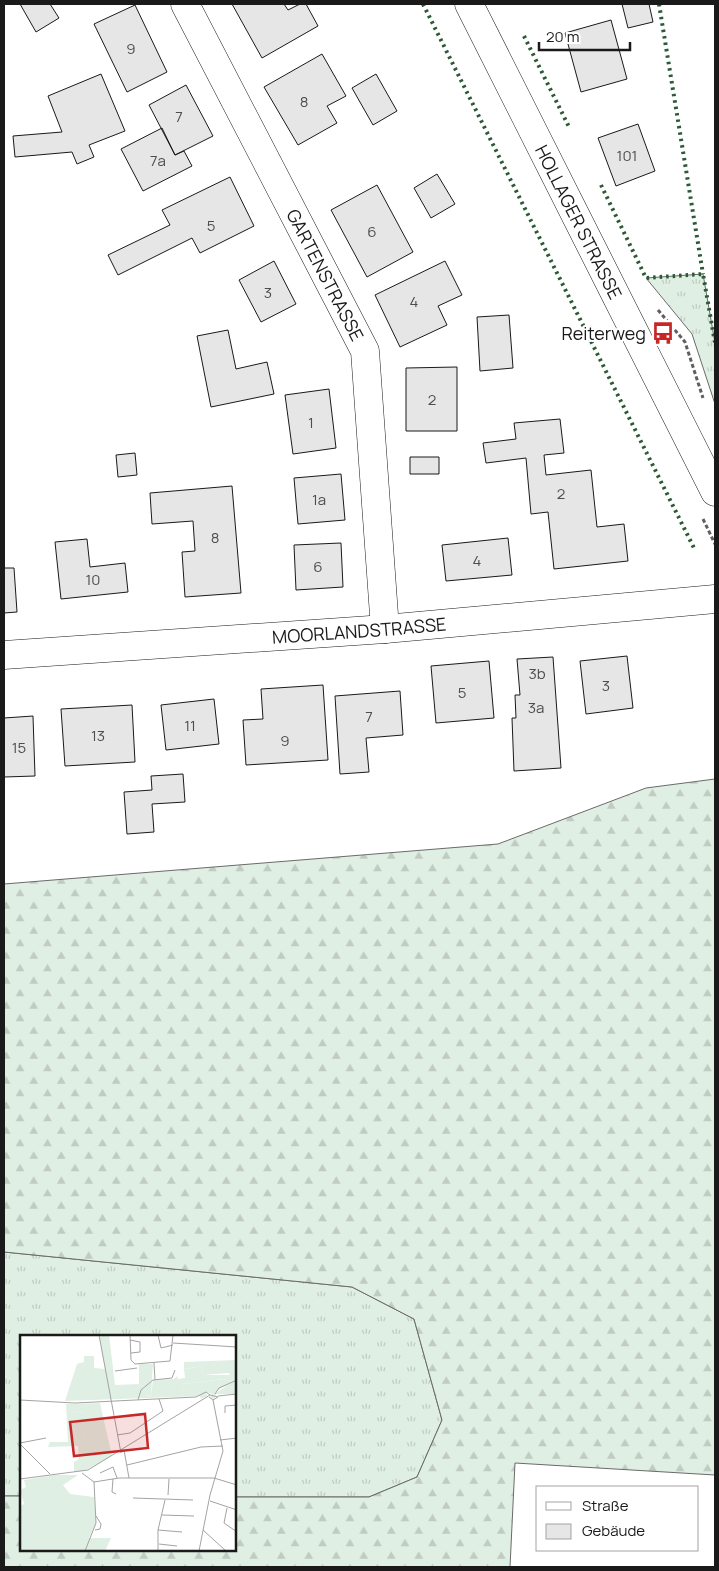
<svg xmlns="http://www.w3.org/2000/svg" width="719" height="1571" viewBox="0 0 719 1571" font-family="Manrope,sans-serif">
<style>
.grass{fill:url(#grass-tufts);stroke:#6a6a6a}
.forest{fill:url(#forest-firs);stroke:#6a6a6a}
.building{fill:#e6e6e6;stroke:#1a1a1a}
.lines{fill:none;stroke-linecap:round;stroke-linejoin:round}
.street-casing{stroke:#1a1a1a;stroke-width:29}
.secondary-casing{stroke:#1a1a1a;stroke-width:29}
.path{stroke:#5f5f5f;stroke-width:3;stroke-dasharray:4 2.5;stroke-linecap:butt}
.street{stroke:#fff;stroke-width:28}
.secondary{stroke:#fff;stroke-width:28}
.hedge{stroke:#2b5a34;stroke-width:4;stroke-dasharray:2.5 4;stroke-linecap:butt}
.labels{text-anchor:middle;dominant-baseline:central;stroke-width:4;stroke-linejoin:round;paint-order:stroke}
.number-label{font-size:15px;fill:#4d4d4d}
.street-label{font-size:18px;fill:#1a1a1a;stroke:#fff}
.poi-label{font-size:18px;fill:#1a1a1a;stroke:#fff;text-anchor:end}
.inset-road{fill:none;stroke:#a3a3a3;stroke-width:1}
.view{fill:#c62828;fill-opacity:0.15;stroke:#c62828;stroke-width:2.5}
.inset-edge{fill:none;stroke:#1a1a1a;stroke-width:2.5}
</style>
<defs>
<pattern id="grass-tufts" width="24" height="20" patternUnits="userSpaceOnUse" patternTransform="scale(1.25)"><rect width="24" height="20" fill="#e0efe3"/><path d="M3 7l-1-3M5 7V3M7 7l1-3M15 17l-1-3M17 17v-4M19 17l1-3" fill="none" stroke="#c0ccc2"/></pattern>
<pattern id="forest-firs" width="22" height="20" patternUnits="userSpaceOnUse" patternTransform="scale(1.25)"><rect width="22" height="20" fill="#e0efe3"/><path d="M5 1l3.5 6h-7zM16 11l3.5 6h-7z" fill="#c0ccc2"/></pattern>
</defs>
<rect width="100%" height="100%" fill="#fff"/>
<path class="grass" d="M703 274 715 343V404L692 334 646 278Z
M4 1252 352 1287 414 1319 442 1420 417 1477 369 1497H235V1336H21V1496H4Z"/>
<path class="forest" d="M715 779V1475L515 1463 510 1567H4V1496H21V1550H235V1497H369L417 1477 442 1420 414 1319 352 1287 4 1252V884L498 844 646 788Z"/>
<path class="building" d="M20 4H50L59 18 36 32Z
M232 4H284L288 10 300 4H306L318 26 262 58Z
M622 4H649L653 22 628 28Z
M135 5 167 72 127 92 94 24Z
M611 20 627 79 581 92 565 33Z
M322 54 346 96 327 106 337 123 298 145 264 87Z
M101 74 125 131 89 145 94 157 77 164 72 152 15 157 13 136 62 132 48 96Z
M376 74 397 111 373 125 352 88Z
M186 85 213 136 175 155 149 105Z
M638 124 655 171 616 186 598 138Z
M162 128 175 155 184 151 192 166 143 191 121 149Z
M437 174 455 204 431 218 414 188Z
M230 177 254 226 200 253 192 238 118 275 108 255 170 225 162 210Z
M377 185 413 252 367 277 331 210Z
M274 261 296 304 261 322 239 280Z
M445 261 462 295 438 306 447 325 400 347 375 295Z
M509 315 513 368 480 371 477 317Z
M228 330 236 369 267 362 274 394 211 407 197 336Z
M457 367V431H406V368Z
M329 389 336 448 293 454 285 395Z
M560 419 564 453 544 455 546 475 591 470 597 527 624 524 628 561 554 569 548 512 531 514 526 458 486 463 483 443 516 439 514 423Z
M135 453 137 475 118 477 116 455Z
M410 457H439V474H410Z
M341 474 345 520 298 524 294 478Z
M232 486 241 593 185 597 182 552 195 551 193 521 152 524 150 493Z
M508 538 512 575 446 581 442 545Z
M87 539 90 567 125 563 128 592 61 599 55 542Z
M341 543 343 587 296 590 294 545Z
M4 568H14L17 612 4 613Z
M627 656 633 708 586 714 580 661Z
M553 657 561 768 514 771 512 718H516L515 695H520L517 659Z
M489 661 494 718 436 723 431 666Z
M323 685 328 760 246 765 243 720 263 719 261 689Z
M400 691 403 735 366 738 369 772 340 774 335 696Z
M214 699 219 744 166 750 161 705Z
M132 705 135 762 65 766 61 709Z
M33 716 35 776 4 777V718Z
M183 774 185 802 152 804 154 832 127 834 124 792 152 790 151 776Z"/>
<g class="lines">
<defs>
<g id="street">
<path id="s1" d="M185 4 365 351 385 629"/>
<path id="s2" d="M4 655 385 629 715 599"/>
</g>
<g id="secondary">
<path id="s3" d="M469 4 715 492"/>
</g>
</defs>
<use href="#street" class="street-casing"/>
<use href="#secondary" class="secondary-casing"/>
<path class="path" d="M658 310 685 342 703 398
M703 519 715 544"/>
<use href="#street" class="street"/>
<use href="#secondary" class="secondary"/>
<path class="hedge" d="M423 4 695 550
M659 4 703 274
M524 36 570 129
M601 185 646 278 703 274 715 343"/>
</g>
<defs>
<symbol id="bus-bare" viewBox="-9 -9 18 18"><path d="M-5-6H5V4H4V6H2V4H-2V6H-4V4H-5ZM-3.5-4V0h7V-4ZM-3.5 1.2v1.5H-2V1.2ZM2 1.2v1.5H3.5V1.2Z" fill="#c62828" stroke="#fff" stroke-width="2.5" paint-order="stroke"/></symbol>
</defs>
<g fill-rule="evenodd">
<use href="#bus-bare" x="647" y="317" width="32" height="32"/>
</g>
<g class="labels">
<g class="number-label">
<text x="131" y="48">9</text>
<text x="304" y="101">8</text>
<text x="179" y="116">7</text>
<text x="627" y="155">101</text>
<text x="158" y="160">7a</text>
<text x="211" y="225">5</text>
<text x="372" y="231">6</text>
<text x="268" y="292">3</text>
<text x="414" y="301">4</text>
<text x="432" y="399">2</text>
<text x="311" y="422">1</text>
<text x="561" y="493">2</text>
<text x="319" y="499">1a</text>
<text x="215" y="537">8</text>
<text x="477" y="560">4</text>
<text x="318" y="566">6</text>
<text x="93" y="579">10</text>
<text x="537" y="673">3b</text>
<text x="606" y="685">3</text>
<text x="462" y="692">5</text>
<text x="536" y="707">3a</text>
<text x="369" y="716">7</text>
<text x="190" y="725">11</text>
<text x="98" y="735">13</text>
<text x="285" y="740">9</text>
<text x="19" y="747">15</text>
</g>
<g class="street-label">
<text stroke="none"><textPath href="#s3" startOffset="244">HOLLAGER STRASSE</textPath></text>
<text stroke="none"><textPath href="#s1" startOffset="305">GARTENSTRASSE</textPath></text>
<text stroke="none"><textPath href="#s2" startOffset="356">MOORLANDSTRASSE</textPath></text>
</g>
<g class="poi-label">
<text x="646" y="333">Reiterweg</text>
</g>
</g>
<g transform="translate(20 1335)">
<rect width="216" height="216" fill="#fff"/>
<path d="M216 25V40L213 42 208 38 183 40 182 31 164 34V27ZM119 29H133L131 60 127 61 125 53 119 49ZM204 44 212 47 198 55 194 64 190 63 192 59 186 57 187 61 181 64 177 54H163L162 49ZM59 76 65 78V102L60 107 56 104 53 82V78Z" fill="#e0efe3"/>
<path d="M85 0H89L95 50 119 49 125 53 127 61 131 60 133 45 154 44 157 41 158 44 165 43 164 34 182 31 183 40H216V59H195L212 47 204 44 162 49 163 54H177L180 61 45 66 57 29 64 27V21H74V33L85 34 79 2ZM80 68 92 121 64 136 54 137V127L59 124 58 111 28 112 30 107H48L46 69ZM59 76 65 78V102L60 107 56 104 53 82V78ZM34 140H58L43 150 50 159 74 162 76 188 69 203H91L85 216H0V171L4 169 0 155 6 152 4 145Z" fill="#e0efe3" fill-rule="evenodd"/>
<path class="inset-road" d="M79 0 101 118M110 0 111 25 115 29 150 26 153 0M138 0 141 13 153 10M110 5 120 7V17L111 18M153 8 217 12M134 28 135 45M95 36 117 33M195 59 199 53 217 45M198 61 217 59M0 65 55 68 176 62 186 57 190 60M118 65 121 55 133 45 152 43 155 35M205 78V71L217 70M97 100 110 98 143 76 139 64M200 105 217 103M0 108 26 103M0 109 30 139M104 115 109 143M107 130 181 112 203 111M62 138 74 147 99 143H194L217 150M80 138 93 132 97 143M0 144 68 135 190 60 198 62 193 65 189 62M93 144 92 157 96 159M148 160 149 144M113 163 173 165M190 166 217 175M207 173 204 188 217 197M142 180 174 181M75 195 80 194 81 189 76 181M138 195 162 197M183 195 206 216M139 209 157 211M65 216 76 188 74 147M138 216V195L145 165M179 216 190 160 203 116 193 65"/>
<path class="view" d="M125 79 128 113 54 121 50 87Z"/>
<rect width="216" height="216" class="inset-edge"/>
</g>
<rect width="719" height="1571" fill="none" stroke="#1a1a1a" stroke-width="10"/>
<rect x="536" y="1486" width="162" height="65" fill="#ffffff" stroke="#a3a3a3"/>
<rect x="546" y="1502" width="25" height="8" fill="#ffffff" stroke="#a3a3a3"/>
<text x="582" y="1511" font-size="15" fill="#1a1a1a">Straße</text>
<rect x="546" y="1524" width="25" height="15" fill="#e6e6e6" stroke="#a3a3a3"/>
<text x="582" y="1536" font-size="15" fill="#1a1a1a">Gebäude</text>
<path d="M539 42v8h91v-8" fill="none" stroke="#1a1a1a" stroke-width="2.5"/>
<text x="546" y="42" font-size="15" fill="#1a1a1a" stroke="#ffffff" stroke-width="4" paint-order="stroke">20 m</text>
</svg>
